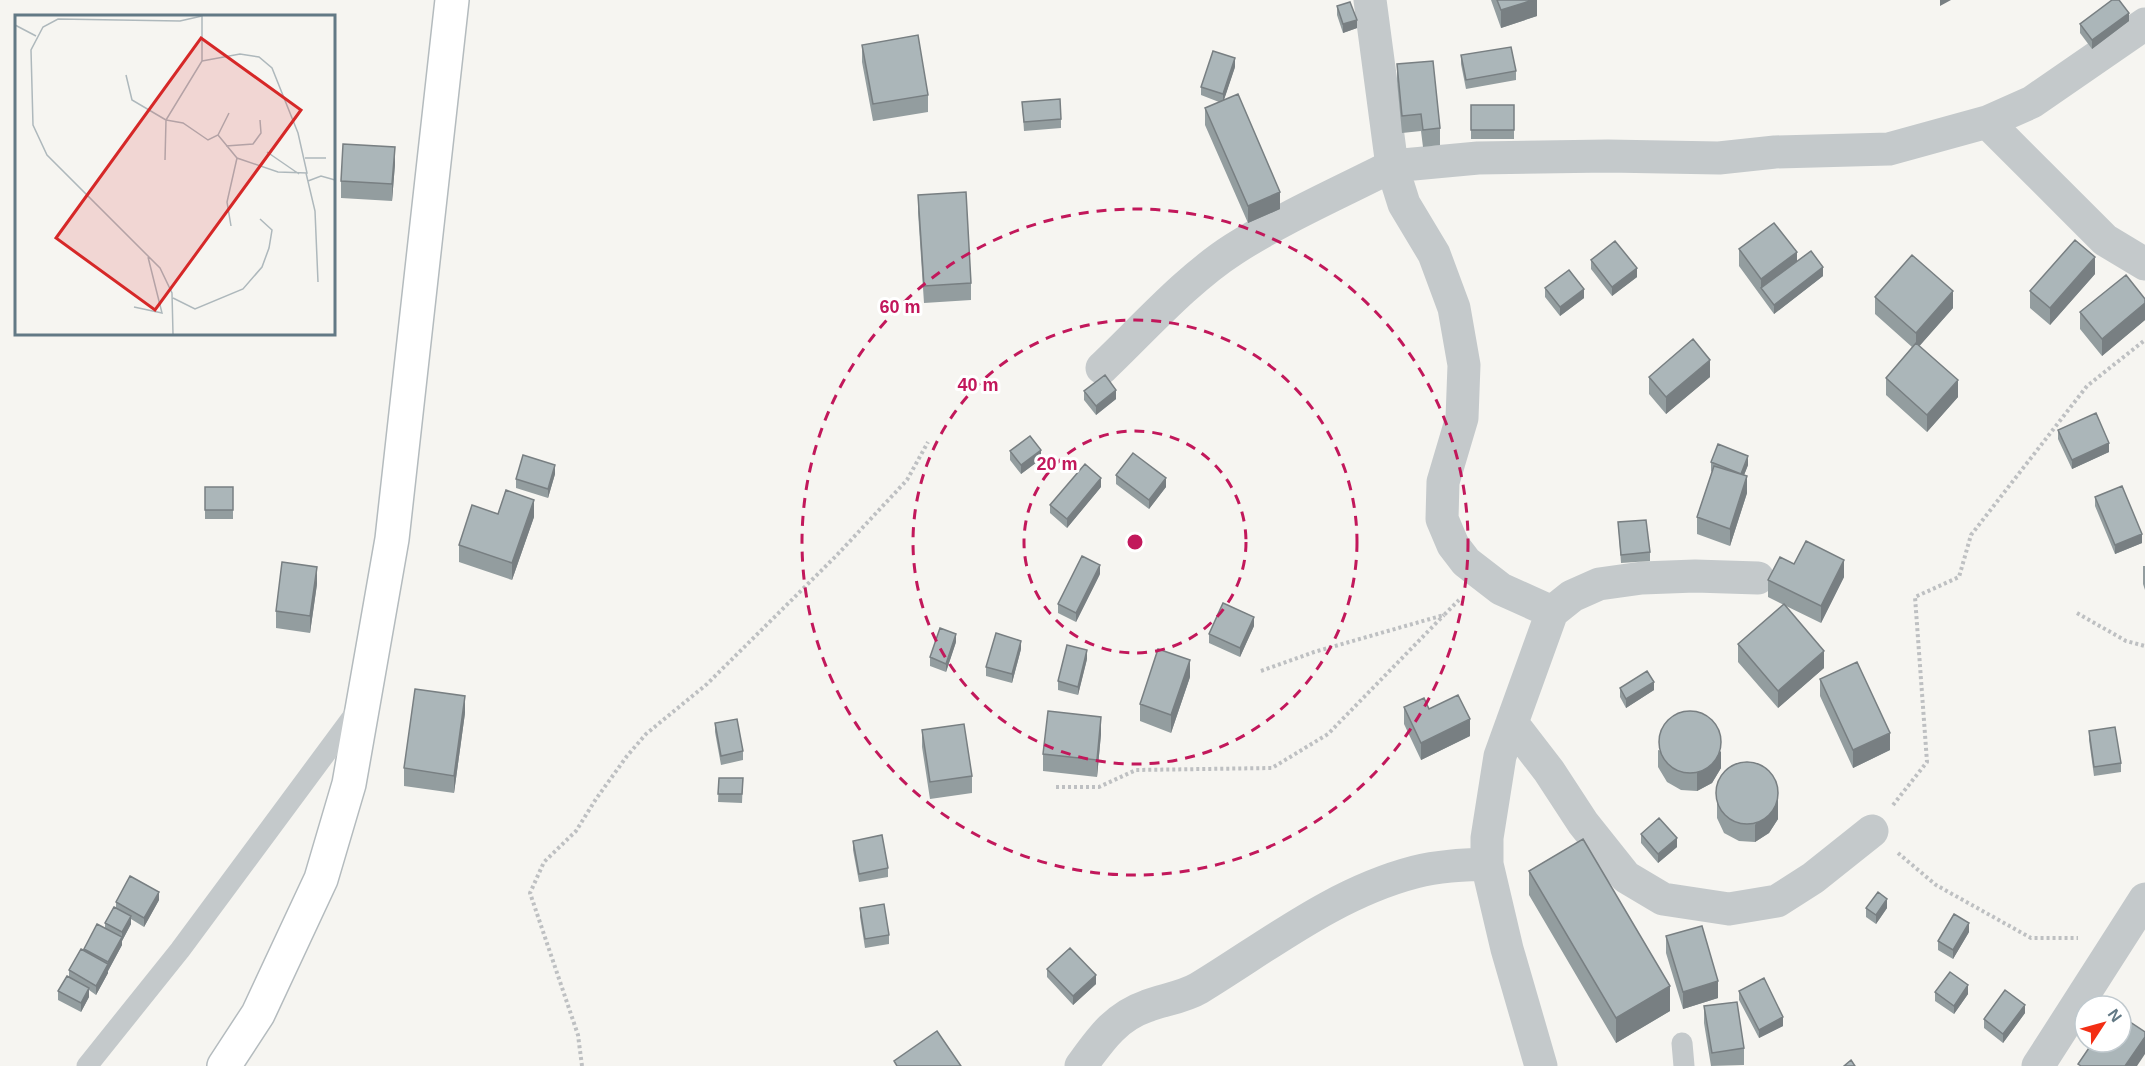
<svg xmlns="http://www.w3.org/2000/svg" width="2145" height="1066" viewBox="0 0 2145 1066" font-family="Helvetica,sans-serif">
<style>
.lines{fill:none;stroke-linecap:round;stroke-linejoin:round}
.secondary-casing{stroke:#b4bbbe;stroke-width:36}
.path{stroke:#bec0c2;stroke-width:4;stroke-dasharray:3 3;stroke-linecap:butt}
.service{stroke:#c4c9cb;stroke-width:21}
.minor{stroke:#c4c9cb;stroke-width:33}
.secondary{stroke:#fff;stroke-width:33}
.wall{fill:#939d9f}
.shaded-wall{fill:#787f82}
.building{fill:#abb6b9;stroke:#787f82;stroke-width:1.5}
.ring{fill:none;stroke:#c2185b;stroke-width:3;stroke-dasharray:10 8}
.inset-road{fill:none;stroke:#aeb8bc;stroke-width:1.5}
.view{fill:#d62828;fill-opacity:0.15;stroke:#d62828;stroke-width:3}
.inset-edge{fill:none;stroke:#627985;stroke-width:3}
.centre{fill:#c2185b;stroke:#fff;stroke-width:3}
.ring-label{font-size:18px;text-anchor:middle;font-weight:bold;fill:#c2185b;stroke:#fff;stroke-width:6;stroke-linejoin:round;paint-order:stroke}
</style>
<rect width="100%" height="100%" fill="#f6f5f1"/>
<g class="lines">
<defs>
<path id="secondary" d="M224 1066 258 1014 321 879 349 784 392 539 452 0"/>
</defs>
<use href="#secondary" class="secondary-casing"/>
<path class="path" d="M2077 613 2126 641 2145 646
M1261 671 1314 652 1444 615 1459 600
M1056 787H1099L1136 770 1272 768 1328 734 1444 615
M1893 805 1927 762 1915 597 1959 577 1971 535 2087 386 2145 340
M1898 853 1936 885 2031 938H2078
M582 1066 578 1035 530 893 544 862 576 831 596 799 627 756 646 734 707 684 837 555 907 480 928 442"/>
<path class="service" d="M1682 1043 1684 1066
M87 1066 180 950 357 711"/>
<path class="minor" d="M1987 122 2105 240 2145 264
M1102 368C1143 329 1187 279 1234 249 1284 217 1339 193 1392 166L1370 0
M1758 578 1695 576 1642 578 1599 584 1572 596 1552 612 1501 589 1466 562 1453 545 1442 519 1443 482 1462 418 1464 365 1454 308 1434 254 1404 204 1392 166 1478 158 1608 156 1719 158 1775 152 1889 149 1987 122 2032 102 2145 24
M1512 723 1549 771 1583 823 1626 877 1663 899 1729 909 1777 901 1813 878 1872 831
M1081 1066C1100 1040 1115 1017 1147 1006 1163 1000 1184 997 1199 988 1268 946 1334 893 1415 872 1438 866 1463 865 1487 864
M1541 1066 1507 949 1487 864V838L1500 756 1552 612
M2038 1066 2145 899"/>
<use href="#secondary" class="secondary"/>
</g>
<path class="wall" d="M1491 0H1537V16L1501 28Z
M1337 6 1357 28 1343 33 1337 15Z
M2129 21 2092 49 2080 33V24Z
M862 45 928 95V112L873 121 862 62Z
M1461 55 1516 71V80L1466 89 1461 64Z
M1397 64 1440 128V145L1423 147 1421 131 1402 133 1397 81Z
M1235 67 1224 99 1280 209 1248 223 1205 125V108L1219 102 1201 95V87Z
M1022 102 1061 119V128L1024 131Z
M1471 105H1514V139H1471Z
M395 164 392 201 341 198V181Z
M918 195 971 283V300L924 303 918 212Z
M1739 249 1797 261 1823 276 1774 314 1739 266Z
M1591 260 1637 277 1612 296 1591 269Z
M2095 274 2050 325 2030 308V291Z
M1545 288 1584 298 1560 316 1545 297Z
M1875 297 1953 308 1919 346 1958 397 1927 432 1886 395V378L1912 347 1875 314Z
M2145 299V320L2102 356 2080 329V312Z
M1649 377H1710L1666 414 1649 394Z
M1084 391 1116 399 1096 415 1084 400Z
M2058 430 2109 452 2072 469 2058 439Z
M1010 451 1041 459 1021 474 1010 460Z
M1711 462 1748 465 1744 475 1747 493 1730 546 1697 534V517L1712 472 1711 471Z
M555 474 548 498 516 488V479Z
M1116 475 1166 487 1149 509 1116 484Z
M205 487H233V519H205Z
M1101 487 1067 528 1050 513V505Z
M2095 497 2142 543 2115 554 2095 506Z
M498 514 534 517 512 580 459 562V545Z
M1618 522 1650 552V561L1621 563Z
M1794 564 1844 577 1821 623 1784 605 1824 668 1778 708 1738 662V644L1784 605 1768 597V580Z
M2143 566H2145V590L2143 584Z
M1100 574 1076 622 1058 613V604Z
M317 584 310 633 276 628V611Z
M1254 626 1240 657 1209 643V634Z
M956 642 946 672 930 666V657Z
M1021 649 1012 683 986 676V667Z
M1087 659 1078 695 1058 690V681Z
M1190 677 1171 733 1140 721V704Z
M1820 679 1890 750 1853 768 1820 696Z
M1620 688 1654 690 1626 708 1620 697Z
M1404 707 1429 709 1470 736 1421 760 1404 724Z
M465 713 454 793 404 786V768Z
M715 723 743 751V760L721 765 715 732Z
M922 730 972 776V793L930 799 922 747Z
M2089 731 2121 763V772L2094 776 2089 740Z
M1101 734 1097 777 1043 771V754Z
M1658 750 1721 768 1712 783 1697 791 1681 790 1667 782 1658 767Z
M719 778H743L742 803 718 802Z
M1717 784 1778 803V819L1769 833 1755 842 1739 841 1724 833 1717 818Z
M1641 834 1677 847 1658 863 1641 843Z
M853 841 888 868V877L859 882 853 850Z
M1529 871 1670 1011 1616 1043 1529 895Z
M159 900 144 927 131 919V924L122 941V945L108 971V973L96 995 89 990V997L81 1012 58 1000V991L69 977V970L84 951V949L105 928V923L116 908V902Z
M860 908 889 935V944L865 948 860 917Z
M1866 908H1887L1876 924 1866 917Z
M1969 932 1953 959 1938 950V941Z
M1666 936 1718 998 1683 1009 1666 953Z
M1047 969 1096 984 1073 1005 1047 977Z
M1739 991 1783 1026 1759 1038 1739 1000Z
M1935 992 1968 994 1954 1014 1935 1001Z
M1704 1006 1744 1048V1065L1711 1066 1704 1023Z
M2025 1013 2003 1043 1984 1028V1019Z"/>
<path class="shaded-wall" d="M1533 0H1537V16L1501 28V10Z
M1940 0H1951L1940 6Z
M2129 13V21L2092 49V40Z
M1357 20V28L1343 33V24Z
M1235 58V67L1223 103V94Z
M395 147V164L392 201V184Z
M1280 192V209L1248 223V206Z
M1797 252V270L1761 288V279Z
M2095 257V274L2050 325V308Z
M1823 267V276L1774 314V305Z
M1637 268V277L1612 296V287Z
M1584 289V298L1560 316V307Z
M1953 291V308L1916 350V333Z
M2145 303V320L2102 356V339Z
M1710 360V377L1666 414V397Z
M1958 380V397L1927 432V415Z
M1116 390V399L1096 415V406Z
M2109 443V452L2072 469V460Z
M1041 450V459L1021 474V465Z
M1748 456V465L1741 483V475Z
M555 465V474L548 498V489Z
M1747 476V493L1730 546V529Z
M1101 478V487L1067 528V519Z
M1166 478V487L1149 509V500Z
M534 500V517L512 580V563Z
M2142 534V543L2115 554V545Z
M1844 560V577L1821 623V606Z
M1100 565V574L1076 622V613Z
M317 567V584L310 633V616Z
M1254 617V626L1240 657V648Z
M956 634V642L946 672V664Z
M1021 641V649L1012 683V674Z
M1087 650V659L1078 695V687Z
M1824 651V668L1778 708V691Z
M1190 660V677L1171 733V715Z
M1654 682V690L1626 708V699Z
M465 696V713L454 793V776Z
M1101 717V734L1097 777V760Z
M1470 719V736L1421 760V743Z
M1890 733V750L1853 768V750Z
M1721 751V768L1712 783 1697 791V773Z
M1778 786V819L1769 833 1755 842V825Z
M1677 838V847L1658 863V854Z
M159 892V900L144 927V918Z
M1887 899V908L1876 924V915Z
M131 916V924L122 941V932Z
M1969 923V932L1953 959V950Z
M122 937V945L108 971V962Z
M108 964V973L96 995V986Z
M1096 975V984L1073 1005V996Z
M1718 981V998L1683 1009V992Z
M1968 985V994L1954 1014V1006Z
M1670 986V1011L1616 1043V1018Z
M89 988V997L81 1012V1003Z
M2025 1005V1013L2003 1043V1034Z
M1783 1017V1026L1759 1038V1030Z
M2145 1037V1054L2137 1066H2125Z"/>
<path class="building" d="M1497 0H1533L1501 10Z
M2112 0H2119L2129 13 2092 40 2080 24Z
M1350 2 1357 20 1343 24 1337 6Z
M918 35 928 95 873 104 862 45Z
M1511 47 1516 71 1466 80 1461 55Z
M1213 51 1235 58 1223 94 1201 87Z
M1433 61 1440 128 1423 130 1421 114 1402 116 1397 64Z
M1238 94 1280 192 1248 206 1205 108Z
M1060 99 1061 119 1024 122 1022 102Z
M1471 105H1514V130H1471Z
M343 144 395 147 392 184 341 181Z
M966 192 971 283 924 286 918 195Z
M1774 223 1797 252 1761 279 1739 249Z
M2075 240 2095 257 2050 308 2030 291Z
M1615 241 1637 268 1612 287 1591 260Z
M1811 251 1823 267 1774 305 1761 288Z
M1912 255 1953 291 1916 333 1875 297Z
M1569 270 1584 289 1560 307 1545 288Z
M2126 275 2145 299V303L2102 339 2080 312Z
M1693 339 1710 360 1666 397 1649 377Z
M1916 343 1958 380 1927 415 1886 378Z
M1105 375 1116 390 1096 406 1084 391Z
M2096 413 2109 443 2072 460 2058 430Z
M1030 436 1041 450 1021 465 1010 451Z
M1718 444 1748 456 1741 474 1711 462Z
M1133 453 1166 478 1149 500 1116 475Z
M523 455 555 465 548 489 516 479Z
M1085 464 1101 478 1067 519 1050 505Z
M1714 466 1747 476 1730 529 1697 517Z
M2122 486 2142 534 2115 545 2095 497Z
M205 487H233V510H205Z
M506 490 534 500 512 563 459 545 472 505 498 514Z
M1646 520 1650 552 1621 555 1618 522Z
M1806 541 1844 560 1821 606 1768 580 1780 557 1794 564Z
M1082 556 1100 565 1076 613 1058 604Z
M282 562 317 567 310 616 276 611Z
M1223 603 1254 617 1240 648 1209 634Z
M1784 604 1824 651 1778 691 1738 644Z
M940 628 956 634 946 664 930 657Z
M996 633 1021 641 1012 674 986 667Z
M1067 645 1087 650 1078 687 1058 681Z
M1158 649 1190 660 1171 715 1140 704Z
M1857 662 1890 733 1853 750 1820 679Z
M1647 671 1654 682 1626 699 1620 688Z
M415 689 465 696 454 776 404 768Z
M1458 695 1470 719 1421 743 1404 707 1424 698 1429 709Z
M1659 742a31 31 0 1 1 62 0a31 31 0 1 1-62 0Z
M1048 711 1101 717 1097 760 1043 754Z
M737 719 743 751 721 756 715 723Z
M964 724 972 776 930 782 922 730Z
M2115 727 2121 763 2094 767 2089 731Z
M1716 793a31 31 0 1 1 62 0a31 31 0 1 1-62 0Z
M719 778H743L742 794H718Z
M1659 818 1677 838 1658 854 1641 834Z
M882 835 888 868 859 874 853 841Z
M1583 839 1670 986 1616 1018 1529 871Z
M130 876 159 892 144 918 116 902Z
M1878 892 1887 899 1876 915 1866 908Z
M884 904 889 935 865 939 860 908Z
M114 907 131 916 122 932 105 923Z
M1954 914 1969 923 1953 950 1938 941Z
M97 924 122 937 108 962 84 949Z
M1702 926 1718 981 1683 992 1666 936Z
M1070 948 1096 975 1073 996 1047 969Z
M81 949 108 964 96 986 69 970Z
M1950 972 1968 985 1954 1006 1935 992Z
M67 976 89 988 81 1003 58 991Z
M1764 978 1783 1017 1759 1030 1739 991Z
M2005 990 2025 1005 2003 1034 1984 1019Z
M1737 1002 1744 1048 1712 1053 1704 1006Z
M2121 1016 2145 1032V1037L2125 1066H2081L2078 1064 2093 1042H2121Z
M937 1031 961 1066H897L894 1061Z
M1851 1060 1855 1066H1844Z"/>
<g class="ring">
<circle cx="1135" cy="542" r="111"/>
<circle cx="1135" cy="542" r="222"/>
<circle cx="1135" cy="542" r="333"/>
</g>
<g transform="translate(15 15)">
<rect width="320" height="320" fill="#f6f5f1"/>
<path class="inset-road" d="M187 1V46L151 105 168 108 193 125 203 120 214 98M0 10 21 21M187 46 225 39 244 42 257 53 283 118 292 158 263 157 222 143 203 120M111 60 117 85 151 105 150 145M211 131 238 129 246 118 245 105M252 137 284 159M290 143H311M291 158 300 196 303 267M293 166 306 161 320 165M216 211 212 187 222 143M158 283 180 294 228 274 247 252 254 233 257 215 245 204M119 292 147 298 133 242M158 319 157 278 145 253 32 140 18 110 16 35 28 12 43 4 165 6 187 1"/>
<path class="view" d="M186 23 286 95 140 295 41 223Z"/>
<rect width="320" height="320" class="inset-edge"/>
</g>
<circle cx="1135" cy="542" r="9" class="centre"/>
<g class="ring-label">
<text x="900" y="313">60 m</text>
<text x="978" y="391">40 m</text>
<text x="1057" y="470">20 m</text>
</g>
<g transform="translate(2103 1024) rotate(54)"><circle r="28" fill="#ffffff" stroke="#c0c9ce" stroke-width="1.5"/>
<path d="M0-4.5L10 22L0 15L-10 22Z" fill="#f32e14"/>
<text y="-9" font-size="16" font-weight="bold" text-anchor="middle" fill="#627985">N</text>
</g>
</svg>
